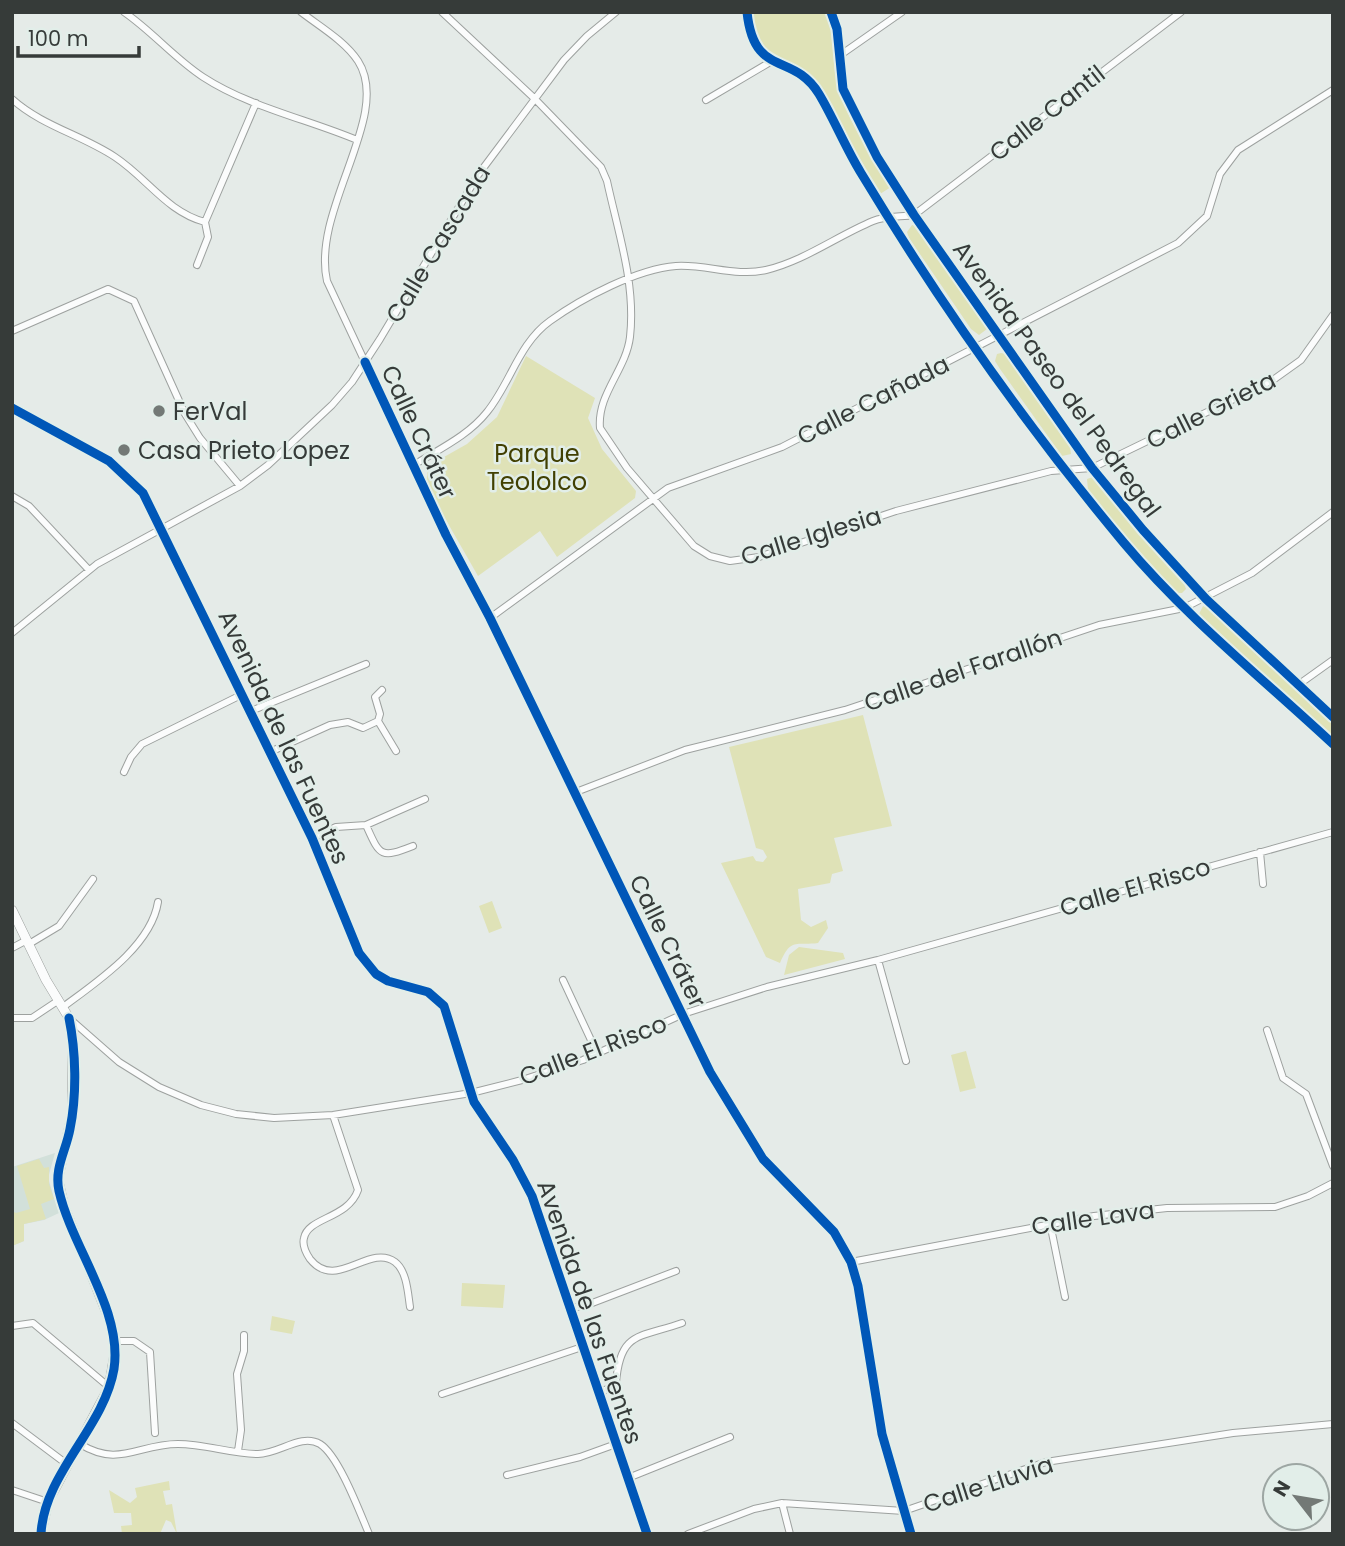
<svg xmlns="http://www.w3.org/2000/svg" width="1345" height="1546" viewBox="0 0 1345 1546" font-family="Poppins,sans-serif">
<style>
.built{fill:#d2e0da}
.green{fill:#dfe2b7}
.lines{fill:none;stroke-linecap:round;stroke-linejoin:round}
.street-casing{stroke:#9da19f;stroke-width:8}
.secondary-casing{stroke:#9da19f;stroke-width:10}
.street{stroke:#fbfcfc;stroke-width:6}
.secondary{stroke:#fbfcfc;stroke-width:9}
.cycleway-casing{stroke:#e2eee9;stroke-width:13}
.cycleway{stroke:#0057b8;stroke-width:9}
.poi-dot{fill:#737976;stroke:#e2eee9;stroke-width:2.5}
.labels{text-anchor:middle;dominant-baseline:central;stroke-width:5;stroke-linejoin:round;paint-order:stroke}
.street-label{font-size:24px;fill:#363b39;stroke:#e2eee9}
.poi-label{font-size:24px;fill:#363b39;stroke:#e2eee9;text-anchor:start}
.park-label{font-size:24px;fill:#414002;stroke:#e2eee9}
</style>
<rect width="100%" height="100%" fill="#e5ebe8"/>
<path class="built" d="M55 1153 48 1178 59 1213 44 1220 24 1224V1241L12 1246V1167Z"/>
<path class="green" d="M752 12H825C836 36 831 62 838 87 848 122 872 156 891 187L880 194 819 86 803 70 770 55 755 38Z
M912 225 917 226 986 324 987 329 979 335 971 329 909 238 907 232Z
M1001 353 1006 354 1070 447 1071 454 1062 456 1000 369 995 361 997 354Z
M526 356 595 398 588 418 602 449 636 491 635 498 557 557 540 531 478 576 426 485 428 466 467 444 497 417Z
M1093 477 1184 583 1186 589 1182 593H1177L1132 544 1088 490 1087 479Z
M1203 606 1214 611 1333 722V738L1199 614Z
M863 715 892 826 834 838 843 871 832 874 830 883 798 889 801 920 811 927 826 920 828 928 818 943C796 946 791 937 780 963L766 957 721 863 753 856 756 861 763 862 767 857 763 850 756 848 729 747Z
M492 901 502 928 489 933 479 906Z
M799 947 843 953 845 959 784 975 789 955Z
M966 1051 976 1088 960 1092 951 1055Z
M39 1159 44 1168 49 1167V1184L54 1199 41 1204 46 1219 24 1224V1241L12 1246V1211L16 1213 30 1209 17 1166Z
M462 1283 505 1285 503 1308 461 1306Z
M272 1316 295 1321 292 1334 270 1330Z
M169 1481 170 1490 163 1491 166 1505 172 1504 177 1534 171 1522 166 1520 160 1534H122L121 1526 132 1525 131 1513H114L109 1490 130 1503 137 1497 135 1488Z"/>
<g class="lines">
<defs>
<path id="street" d="M124 12C153 32 174 58 203 77 249 107 307 119 357 140
M301 12C319 26 345 41 358 61 393 115 311 209 327 281L446 535 490 618 710 1072 763 1159 834 1232 851 1262 858 1286 882 1434 911 1534
M442 12 534 98 601 167 607 181C618 232 636 284 630 337 626 370 597 394 600 428L627 468 694 546 710 556 730 561 759 557 896 511 1051 471 1092 468 1273 380 1301 360 1333 315
M839 56 902 12
M12 99C42 126 82 135 115 157 147 178 167 212 205 222
M706 100 772 61
M205 222 256 103
M197 265 208 237 205 222
M12 331 108 289 134 301 185 414 200 438 240 486
M414 465C439 449 468 436 487 412 510 384 519 343 550 321 582 298 637 269 676 266 706 264 736 277 766 270 804 261 837 236 873 221 885 216 901 217 914 215L1181 12
M12 496 29 506 89 570
M490 618 668 488 782 447 1178 243 1207 216 1220 174 1238 150 1333 90
M12 633 97 564 240 486 268 465 332 405 352 382 380 339 478 175 564 60 587 36 616 12
M1298 685 1333 660
M382 690 375 697 380 714 378 721 396 751
M251 711 366 664
M270 752 330 725 348 722 363 728 378 721
M124 772 131 757 142 744 243 694
M576 792 685 750 845 710 1099 625 1184 608 1252 573 1333 512
M366 825C380 856 380 859 413 846
M312 838 336 827 366 825 425 799
M1260 852 1263 884
M29 944 59 926 93 879
M12 948 27 940
M878 960 906 1061
M563 980 597 1053
M63 1007C98 981 151 946 158 902
M12 1018H32L59 1000
M70 1019 119 1062 159 1087 201 1105 236 1114 274 1118 333 1115 471 1093 522 1080 583 1060 683 1014 767 987 878 960 1333 832
M1267 1030 1283 1078 1306 1094 1333 1166
M333 1115 358 1190C348 1219 308 1217 304 1238 302 1245 306 1253 310 1259 336 1292 369 1243 395 1262 407 1271 408 1294 410 1307
M1050 1223 1065 1297
M851 1262 1094 1216 1167 1208 1275 1207 1308 1196 1333 1183
M571 1308 587 1305 676 1271
M12 1326 33 1323 109 1387
M114 1341H134L150 1352 155 1433
M442 1394 585 1346
M599 1394 616 1383C620 1331 639 1338 682 1323
M12 1423 68 1465
M80 1444C119 1468 138 1444 178 1444 205 1444 232 1454 258 1454 279 1454 301 1433 320 1444 339 1456 360 1513 369 1534
M238 1451 241 1430 237 1374 244 1351V1335
M507 1475 580 1457 616 1444
M628 1478 730 1437
M12 1490 48 1502
M782 1503 790 1534
M688 1534 754 1509 782 1503 904 1511 1046 1462 1233 1433 1333 1424"/>
<path id="secondary" d="M747 12C754 79 793 51 819 94 834 119 845 147 861 173 939 302 1027 427 1124 543 1186 617 1262 678 1333 744
M831 12 837 29 843 89 877 157 914 215 1092 468 1143 530 1206 599 1333 717
M12 408 109 461 143 493 312 838 359 953 376 974 388 981 428 992 444 1006 474 1102 513 1160 532 1196 647 1534
M12 910 46 980 69 1018 73 1038 72 1114 58 1179 64 1206 111 1324 115 1351 109 1387 48 1502 41 1534"/>
</defs>
<use href="#street" class="street-casing"/>
<use href="#secondary" class="secondary-casing"/>
<use href="#street" class="street"/>
<use href="#secondary" class="secondary"/>
<defs>
<path id="cycleway" d="M747 12C754 79 793 51 819 94 834 119 845 147 861 173 939 302 1027 427 1124 543 1186 617 1262 678 1333 744
M831 12 837 29 843 89 877 157 914 215 1092 468 1143 530 1206 599 1333 717
M365 362 446 535 490 618 710 1072 763 1159 834 1232 851 1262 858 1286 882 1434 911 1534
M12 408 109 461 143 493 312 838 359 953 376 974 388 981 428 992 444 1006 474 1102 513 1160 532 1196 647 1534
M41 1534C44 1473 104 1428 114 1369 123 1310 72 1248 59 1191 54 1168 66 1151 70 1129 77 1094 76 1052 69 1018"/>
</defs>
<use href="#cycleway" class="cycleway-casing"/>
<use href="#cycleway" class="cycleway"/>
</g>
<g class="poi-dot">
<circle cx="159" cy="411" r="7"/>
<circle cx="124" cy="450" r="7"/>
</g>
<g class="labels">
<g class="street-label">
<text transform="translate(1047 113) rotate(-38)">Calle Cantil</text>
<text transform="translate(438 244) rotate(-59)">Calle Cascada</text>
<text transform="translate(1057 379) rotate(54)">Avenida Paseo del Pedregal</text>
<text transform="translate(873 400) rotate(-27)">Calle Cañada</text>
<text transform="translate(1211 410) rotate(-27)">Calle Grieta</text>
<text transform="translate(419 432) rotate(65)">Calle Cráter</text>
<text transform="translate(811 536) rotate(-17)">Calle Iglesia</text>
<text transform="translate(963 670) rotate(-19)">Calle del Farallón</text>
<text transform="translate(284 737) rotate(65)">Avenida de las Fuentes</text>
<text transform="translate(1135 887) rotate(-16)">Calle El Risco</text>
<text transform="translate(668 941) rotate(64)">Calle Cráter</text>
<text transform="translate(593 1050) rotate(-21)">Calle El Risco</text>
<text transform="translate(1093 1218) rotate(-8)">Calle Lava</text>
<text transform="translate(590 1312) rotate(71)">Avenida de las Fuentes</text>
<text transform="translate(988 1484) rotate(-18)">Calle Lluvia</text>
</g>
<g class="poi-label">
<text x="173" y="411">FerVal</text>
<text x="138" y="450">Casa Prieto Lopez</text>
</g>
<g class="park-label">
<text x="537" y="453">Parque<tspan x="537" dy="28">Teololco</tspan></text>
</g>
</g>
<rect width="1345" height="1546" fill="none" stroke="#363b39" stroke-width="28"/>
<g transform="translate(1296 1497) rotate(301)"><circle r="33" fill="#e2eee9" stroke="#9da6a3" stroke-width="2"/>
<path d="M0-5L12 26L0 18L-12 26Z" fill="#737976"/>
<text y="-10" font-size="19" font-weight="bold" text-anchor="middle" fill="#363b39">N</text>
</g>
<path d="M18 46v10h121v-10" fill="none" stroke="#363b39" stroke-width="3.5"/>
<text x="28" y="46" font-size="21" fill="#363b39" stroke="#e2eee9" stroke-width="5" paint-order="stroke">100 m</text>
</svg>
